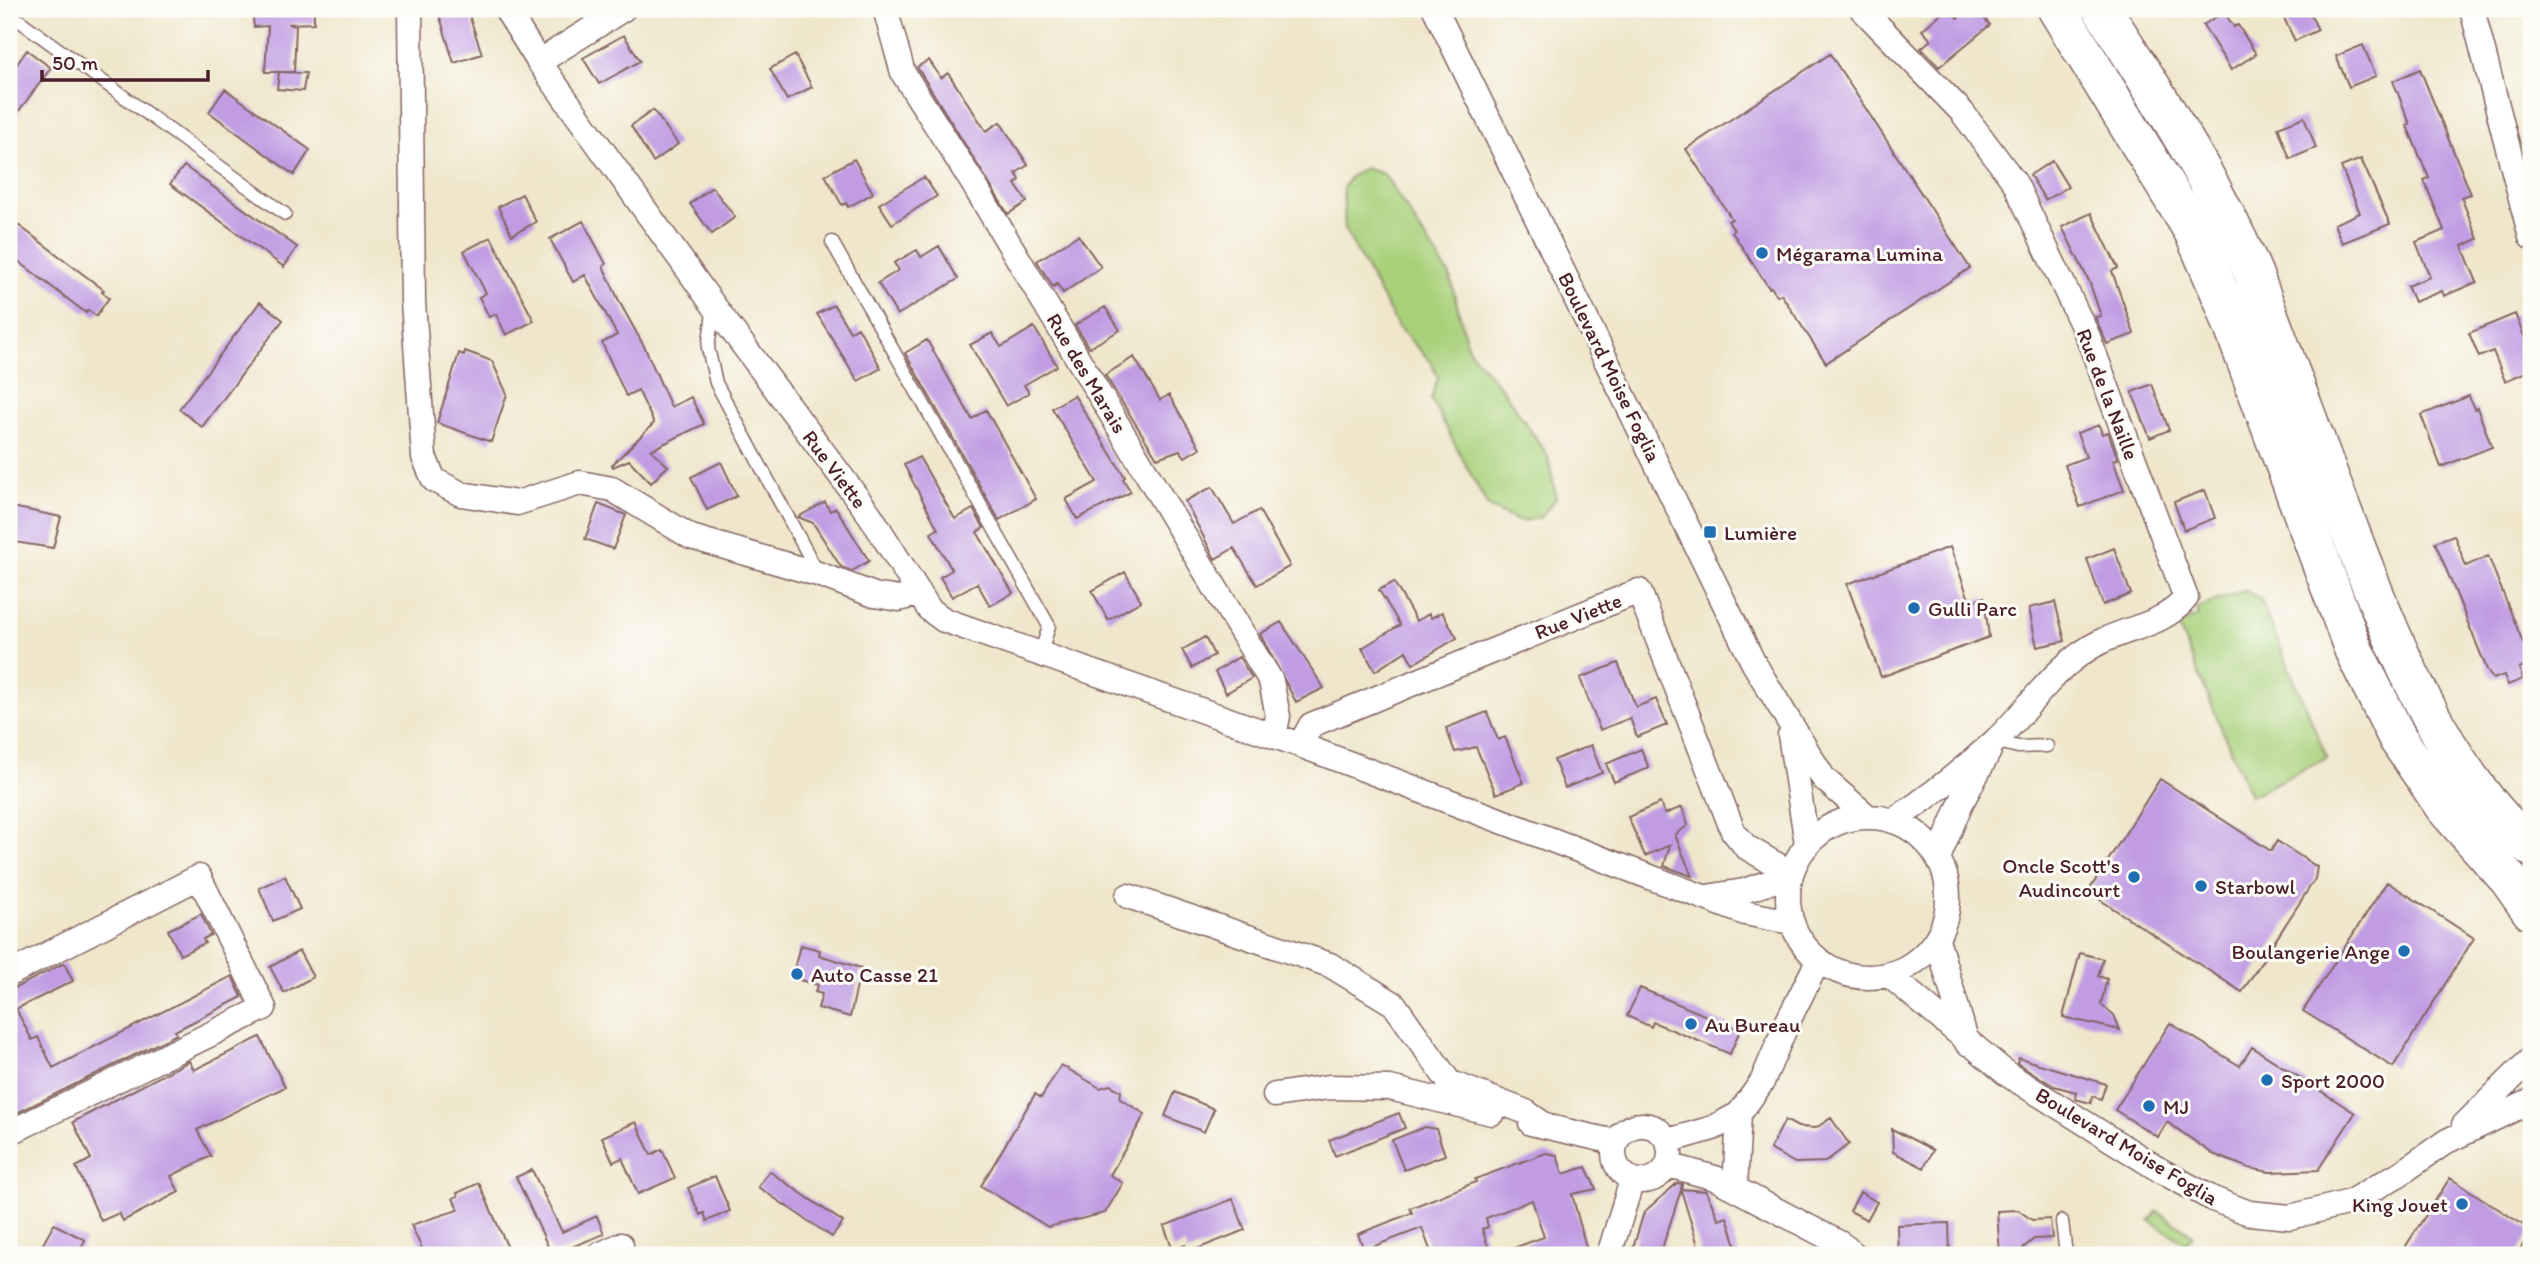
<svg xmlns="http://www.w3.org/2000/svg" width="2540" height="1264" viewBox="0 0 2540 1264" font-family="Itim,sans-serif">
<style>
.green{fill:#a9d17c;stroke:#7a7854;stroke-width:2}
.building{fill:#c09ce3}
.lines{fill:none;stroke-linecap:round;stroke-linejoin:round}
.service-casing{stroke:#846563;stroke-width:15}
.minor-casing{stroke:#846563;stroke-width:27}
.primary-casing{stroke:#846563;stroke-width:41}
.service{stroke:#fff;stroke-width:12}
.minor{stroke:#fff;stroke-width:24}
.primary{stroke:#fff;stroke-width:38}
.poi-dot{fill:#1f6fb2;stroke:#fdfcf7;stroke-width:2.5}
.labels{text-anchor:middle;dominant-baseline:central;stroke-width:6;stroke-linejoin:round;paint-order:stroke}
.poi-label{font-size:21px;fill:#4a1f2b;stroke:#fdfcf7;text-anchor:start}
.street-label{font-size:21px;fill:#4a1f2b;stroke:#fdfcf7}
</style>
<rect width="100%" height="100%" fill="#fdfcf7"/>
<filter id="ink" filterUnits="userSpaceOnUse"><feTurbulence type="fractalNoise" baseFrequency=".0143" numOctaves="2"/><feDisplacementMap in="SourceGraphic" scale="14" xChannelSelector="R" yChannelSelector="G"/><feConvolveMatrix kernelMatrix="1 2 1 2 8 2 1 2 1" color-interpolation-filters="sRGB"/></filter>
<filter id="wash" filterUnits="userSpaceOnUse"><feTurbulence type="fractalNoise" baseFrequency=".00686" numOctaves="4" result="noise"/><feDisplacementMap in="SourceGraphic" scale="28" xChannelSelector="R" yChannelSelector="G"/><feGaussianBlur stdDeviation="1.57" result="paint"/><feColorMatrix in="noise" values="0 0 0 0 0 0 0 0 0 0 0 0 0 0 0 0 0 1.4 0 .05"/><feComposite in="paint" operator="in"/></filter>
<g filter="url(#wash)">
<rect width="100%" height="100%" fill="#efe6cb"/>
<path class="green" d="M1364 168 1384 174 1450 276 1468 349 1506 394 1548 456 1556 498 1541 517 1520 522 1488 507 1431 399 1438 378 1431 362 1398 327 1345 230 1343 188 1350 177Z
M2245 590 2260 599 2327 758 2250 796 2178 625 2199 616 2197 608Z
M2157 1211 2193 1235 2187 1244 2150 1221Z"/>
<g id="blocks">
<path class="building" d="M252 9H314V23L288 24 296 26 294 72H265L268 26 254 27Z
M455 9H467L482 54 454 63 439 14Z
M1946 9 1958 18 1968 9H1976L1990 25 1939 67 1921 48 1931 40 1922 30Z
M2282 9H2308L2318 30 2295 41 2282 14 2285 13Z
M2224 12 2234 27 2238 25 2256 54 2231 70 2203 25Z
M624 35 640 61 599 84 583 58Z
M2363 45 2376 76 2349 87 2336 56Z
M27 50 51 68 9 124V75Z
M1830 54 1970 268 1826 363 1781 294 1777 296 1771 287 1769 288 1732 232 1734 230 1728 221 1732 219 1686 149Z
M795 55 812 87 787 100 770 69Z
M929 60 941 78 948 73 986 131 1000 122 1028 165 1016 173 1020 180 1015 184 1027 202 1008 214 917 67Z
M2420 69 2471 194 2461 197 2478 239 2462 246 2477 282 2444 296 2442 291 2414 302 2407 286 2430 277 2416 242 2444 230 2424 180 2429 178 2407 126 2410 124 2393 81Z
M279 72 306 73 303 91 277 89Z
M225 89 310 150 294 175 209 112Z
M653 110 678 144 653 162 631 126Z
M2304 117 2316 148 2290 159 2278 127Z
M854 159 873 193 848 207 846 203 842 205 825 175Z
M2361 159 2390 224 2342 243 2334 224 2360 213 2341 167Z
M2052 161 2068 187 2045 200 2030 175Z
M184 166 297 247 284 267 170 184Z
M924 177 937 196 892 224 879 204Z
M712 187 735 217 712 234 690 204Z
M522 194 536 222 512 235 498 207Z
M2091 213 2118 268 2112 271 2134 334 2107 344 2095 317 2101 316 2089 281 2062 227Z
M9 218 104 290 102 292 109 298 96 316 88 310 86 313 9 254Z
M583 221 606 264 603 266 620 303 645 348 671 407 691 397 704 424 651 450 668 466 651 483 629 460 613 467 612 465 654 423 638 390 626 396 602 343 617 335 585 275 573 282 550 239Z
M1078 235 1101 267 1063 293 1057 284 1053 287 1037 261Z
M491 237 534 321 506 335 496 314 489 317 479 297 486 293 464 251Z
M939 246 958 279 897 315 878 283 899 270 894 263 917 250 921 257Z
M260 302 283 320 202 427 179 409Z
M834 305 850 332 858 327 881 368 858 381 817 314Z
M1105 307 1120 330 1089 348 1075 325Z
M2515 314 2531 353V370L2505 381 2493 351 2479 357 2469 333Z
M1034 327 1057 366 1024 385 1029 393 1006 406 970 345 992 333 1001 347Z
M927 340 972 419 986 410 1036 499 999 520 905 353Z
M465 351 492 361 507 394 491 442 437 423 459 353 464 355Z
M1134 357 1160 400 1169 395 1200 448 1185 457 1180 450 1157 458 1105 375Z
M2152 384 2169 430 2150 438 2132 392Z
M1074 395 1125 477 1123 479 1131 492 1077 519 1066 499 1097 482 1052 408Z
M2469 396 2474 409 2477 408 2492 447 2441 467 2421 415Z
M2099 425 2102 434 2108 432 2118 459 2113 460 2124 490 2080 507 2065 465 2086 457 2077 433Z
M919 457 955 519 973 509 984 528 977 532 1013 593 990 606 977 583 952 597 940 577 952 570 931 533 938 529 904 465Z
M721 462 737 496 707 510 691 477Z
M1212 487 1234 524 1259 510 1290 566 1257 585 1234 548 1215 559 1185 501Z
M2205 490 2215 518 2184 530 2174 502Z
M825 502 830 511 836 508 869 561 852 571 841 567 813 523 798 517Z
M598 504 626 515 613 549 585 539Z
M12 507 61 517 53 548 14 542 16 532 9 530Z
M2454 535 2466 566 2488 556 2528 655 2529 664 2519 668 2523 679 2508 685 2504 675 2493 679 2488 672 2435 542Z
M1950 547 1970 602 1984 597 1989 637 1881 677 1847 584Z
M2114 548 2131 594 2103 605 2087 559Z
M1125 572 1141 601 1108 620 1092 591Z
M1394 582 1416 621 1429 614 1431 618 1442 612 1457 638 1413 664 1406 651 1375 671 1362 648 1400 625 1379 590Z
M2055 602 2065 641 2037 647 2029 608Z
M1281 622 1324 688 1296 702 1260 634Z
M1205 637 1214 655 1192 668 1182 650Z
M1239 657 1252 678 1226 693 1215 672Z
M1618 663 1636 707 1656 699 1667 725 1637 737 1630 718 1600 730 1580 678Z
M1487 712 1498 740 1505 737 1524 783 1496 794 1476 747 1455 752 1446 728Z
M1591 745 1602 773 1565 788 1554 760Z
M1641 749 1649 768 1614 782 1606 764Z
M2160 779 2271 851 2277 841 2317 867 2315 879 2242 992 2088 892Z
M1660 803 1665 814 1682 807 1688 825 1675 835 1692 876 1664 866 1670 845 1645 856 1628 817Z
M285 876 300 909 273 921 259 888Z
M2387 882 2474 938 2393 1067 2303 1011Z
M201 914 211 935 203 939 205 943 180 955 168 930Z
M800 945 820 950 819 955 861 968 850 1017 818 1008 822 994 815 992 818 985 792 978Z
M299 951 313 977 284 993 270 967Z
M2080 953 2103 959 2098 976 2107 979 2101 1004 2114 1015 2120 1030 2063 1017Z
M64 963 73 981 16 1009 32 1040 38 1037 53 1068 232 976 242 997 175 1031 177 1034 9 1117V991Z
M1640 988 1740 1030 1730 1054 1653 1022 1651 1027 1627 1016Z
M2170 1023 2240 1066 2252 1047 2355 1113 2318 1170 2270 1172 2249 1168 2213 1154 2167 1122 2158 1137 2115 1110Z
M260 1037 285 1087 197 1130 211 1156 171 1176 179 1192 123 1221 119 1213 101 1221 76 1167 91 1159 73 1122 189 1061 194 1070Z
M2019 1058 2106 1084 2101 1099 2092 1096 2091 1103 2075 1099 2076 1092 2054 1086 2017 1063Z
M1061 1065 1100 1088 1110 1085 1121 1091 1120 1099 1145 1114 1110 1175 1123 1183 1105 1213 1048 1227 981 1186 1035 1094 1041 1098Z
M1175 1092 1214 1109 1204 1132 1165 1116Z
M1399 1113 1405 1128 1335 1156 1329 1140Z
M1831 1118 1849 1144 1825 1162 1795 1163 1770 1149 1785 1120 1798 1127 1816 1128Z
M636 1122 651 1155 662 1149 675 1178 638 1194 622 1158 613 1162 602 1137Z
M1425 1127 1436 1129 1445 1155 1404 1170 1392 1140Z
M1892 1129 1933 1150 1924 1168 1893 1152Z
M1546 1153 1557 1155 1563 1174 1586 1167 1596 1189 1572 1194 1588 1255H1501L1500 1253 1544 1237 1532 1200 1486 1218 1488 1227 1482 1229 1491 1255H1432L1422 1228 1364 1250 1358 1234 1412 1213 1410 1208 1476 1182 1475 1179Z
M532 1170 562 1232 597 1216 604 1234 552 1255 516 1177Z
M769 1171 843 1222 832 1237 758 1187Z
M715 1176 730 1211 707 1221 704 1213 700 1215 688 1188Z
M2450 1178 2531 1230 2517 1255H2400Z
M479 1183 511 1255H425L411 1225 458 1210 453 1198 458 1196 457 1193Z
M1677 1183 1682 1184 1681 1189 1706 1191 1719 1220 1727 1217 1739 1255H1701L1681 1190 1660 1255H1631L1644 1212Z
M1860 1192 1877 1202 1867 1220 1850 1211Z
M1233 1199 1245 1230 1187 1253 1185 1245 1173 1250 1164 1226Z
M2018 1210 2032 1220 2050 1219 2052 1238 2034 1239 2023 1248V1255H2000L1997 1211Z
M1949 1223 1950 1255H1898L1897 1225Z
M54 1224 85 1240 78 1255H37Z"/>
</g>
</g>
<g filter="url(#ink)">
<use href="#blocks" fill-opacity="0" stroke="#846563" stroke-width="2"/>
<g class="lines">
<defs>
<path id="service" d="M9 13 285 214
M832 242 1049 626 1041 652
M714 306 708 348 716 383 818 573
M1994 741 2018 747 2047 746
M2062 1221 2066 1255"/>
<path id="minor" d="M410 9 413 302 424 457 434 480 461 494 517 503 580 483 612 489 691 537 818 574 874 595 899 599 917 594
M506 9 539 62 714 306 870 515 929 609 944 620 1300 745 1703 897 1745 913 1791 922
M1435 9 1753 662 1824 779 1868 817
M1862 9 1962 112 2015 183 2088 337 2186 598C2165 624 2131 627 2102 641 2053 665 2032 707 1994 742 1962 771 1929 797 1893 821
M2472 9 2531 237
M886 12 903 73 971 180 1271 681 1278 716 1274 736
M539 62 623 9
M1790 735 1807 844
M1300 745 1311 725 1639 591 1733 831 1746 847 1791 873
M1788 897a80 80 0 1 1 160 0a80 80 0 1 1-160 0Z
M1938 858 1961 803 1989 751
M1128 896 1330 965 1394 1004 1449 1082 1526 1112 1546 1126
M1707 897 1744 891 1790 875
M1937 939 1967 1043
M9 974 199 877 264 1008 9 1133
M1889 975 2007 1074 2163 1172 2213 1199 2249 1213 2290 1217 2350 1202 2401 1173 2447 1141 2531 1101
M1275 1095 1329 1087 1390 1088 1492 1113
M1531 1123 1615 1142
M1614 1153a28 28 0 1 1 56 0a28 28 0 1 1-56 0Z
M2464 1125 2531 1059
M1668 1141 1713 1128 1739 1114 1762 1082 1788 1021 1818 961
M1668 1165 1715 1178 1841 1244 1855 1255
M1735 1188 1739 1114
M599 1255 621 1245
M1609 1255 1632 1180"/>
<path id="primary" d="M2057 9 2193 231 2224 302 2354 651 2398 739 2445 808 2509 880 2531 911
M2102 9C2157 95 2212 179 2253 273 2281 347 2309 422 2337 497 2381 612 2435 765 2531 847"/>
</defs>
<use href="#service" class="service-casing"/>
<use href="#minor" class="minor-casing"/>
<use href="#primary" class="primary-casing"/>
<use href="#service" class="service"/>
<use href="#minor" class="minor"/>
<use href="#primary" class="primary"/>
</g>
</g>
<g class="poi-dot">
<circle cx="1762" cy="253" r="7"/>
<rect x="1703" y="525" width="14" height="14" rx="3.5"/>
<circle cx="1914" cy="608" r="7"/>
<circle cx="2134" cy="877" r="7"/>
<circle cx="2201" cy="886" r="7"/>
<circle cx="2404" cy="951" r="7"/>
<circle cx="797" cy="974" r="7"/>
<circle cx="1691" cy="1024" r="7"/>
<circle cx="2267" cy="1080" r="7"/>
<circle cx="2149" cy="1106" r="7"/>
<circle cx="2462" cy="1204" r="7"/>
</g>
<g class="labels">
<g class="poi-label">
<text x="1776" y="253">Mégarama Lumina</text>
<text x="1724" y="532">Lumière</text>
<text x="1928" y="608">Gulli Parc</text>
<text x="2120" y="865" text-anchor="end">Oncle Scott's<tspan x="2120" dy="24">Audincourt</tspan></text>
<text x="2215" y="886">Starbowl</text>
<text x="2390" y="951" text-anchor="end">Boulangerie Ange</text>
<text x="811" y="974">Auto Casse 21</text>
<text x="1705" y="1024">Au Bureau</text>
<text x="2281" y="1080">Sport 2000</text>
<text x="2163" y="1106">MJ</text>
<text x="2448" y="1204" text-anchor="end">King Jouet</text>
</g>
<g class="street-label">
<text transform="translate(1610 367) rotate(64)">Boulevard Moise Foglia</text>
<text transform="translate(1087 373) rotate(59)">Rue des Marais</text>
<text transform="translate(2108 394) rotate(69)">Rue de la Naille</text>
<text transform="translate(835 469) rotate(53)">Rue Viette</text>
<text transform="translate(1578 616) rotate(-22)">Rue Viette</text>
<text transform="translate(2127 1146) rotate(31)">Boulevard Moise Foglia</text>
</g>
</g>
<rect width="2540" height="1264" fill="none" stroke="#fdfcf7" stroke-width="35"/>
<path d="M42 70v10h166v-10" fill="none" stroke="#4a1f2b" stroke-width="3.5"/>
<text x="52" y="70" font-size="21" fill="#4a1f2b" stroke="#fdfcf7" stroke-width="5" paint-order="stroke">50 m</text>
</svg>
